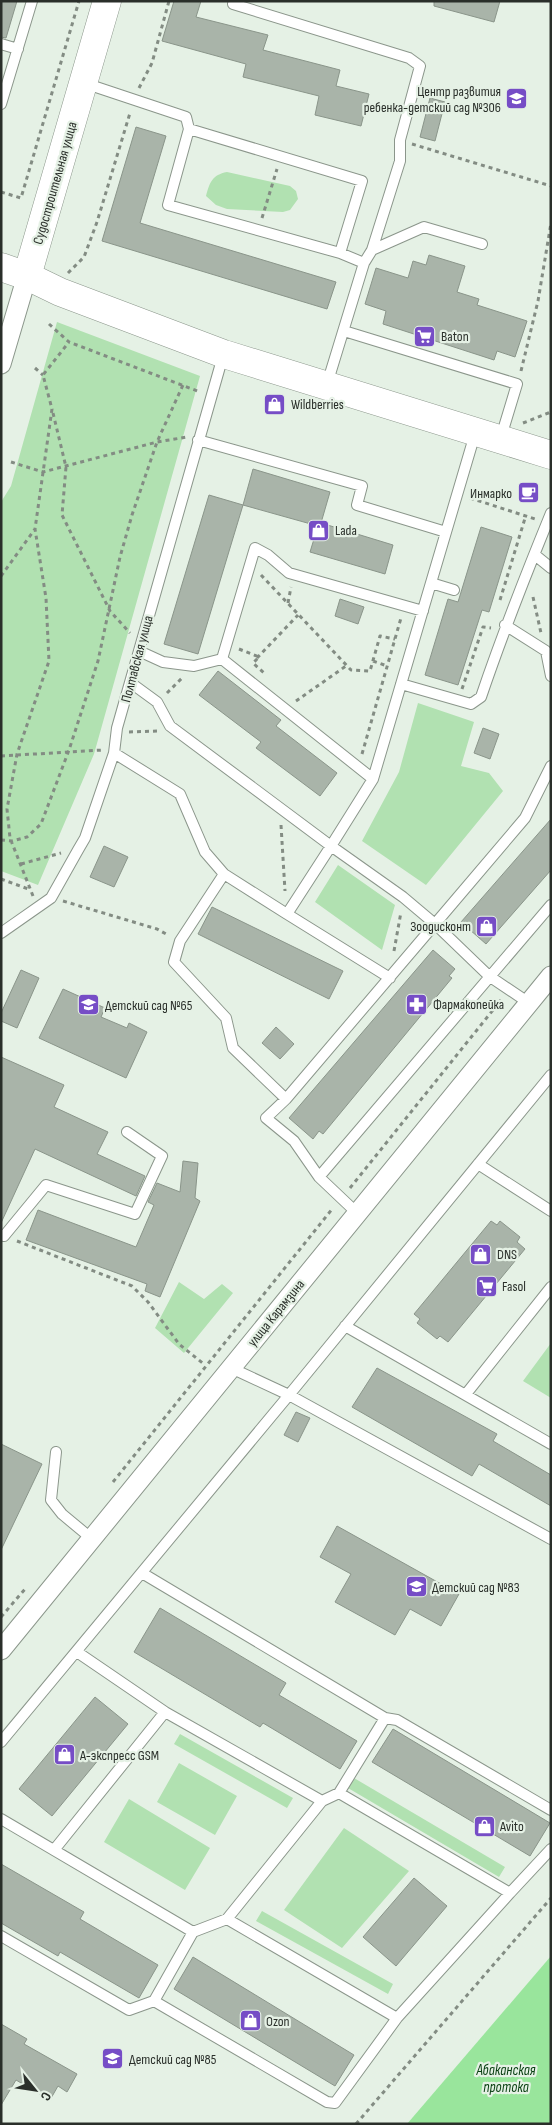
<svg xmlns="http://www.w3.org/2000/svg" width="552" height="2125" viewBox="0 0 552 2125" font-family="'Sofia Sans Condensed',sans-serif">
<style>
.green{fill:#b1e1b1}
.water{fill:#99e59c}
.building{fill:#a9b4a9;stroke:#8a958a}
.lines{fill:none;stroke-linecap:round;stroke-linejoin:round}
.service-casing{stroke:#8b968b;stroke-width:12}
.minor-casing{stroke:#8b968b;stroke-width:21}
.secondary-casing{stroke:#8b968b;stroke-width:29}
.path{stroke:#838c83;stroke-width:3;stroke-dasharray:4 4;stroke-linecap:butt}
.service{stroke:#fff;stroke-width:10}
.minor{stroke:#fff;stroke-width:19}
.secondary{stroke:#fff;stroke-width:28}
.labels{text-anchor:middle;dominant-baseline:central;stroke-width:4.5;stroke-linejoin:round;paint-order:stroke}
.poi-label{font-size:14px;fill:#2a2f2a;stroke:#e5f1e5;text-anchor:start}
.street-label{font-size:14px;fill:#2a2f2a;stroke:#e5f1e5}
.water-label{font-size:15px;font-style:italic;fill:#073e10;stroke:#e5f1e5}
</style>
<rect width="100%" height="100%" fill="#e5f1e5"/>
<path class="green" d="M227 172 290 186 296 191 298 199 290 210 283 212 227 209 216 205 206 196C210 182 212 175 227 172Z
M57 322 200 376 94 754 38 885 1 871V502L11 486Z
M418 703 474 722 461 766 489 773 503 791 426 885 362 841 399 772Z
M338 865 395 905 382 950 315 902Z
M179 1282 204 1299 222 1284 233 1293 184 1353 155 1328Z
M551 1343V1398L523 1381Z
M180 1734 293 1798 287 1808 174 1744Z
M179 1763 237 1796 215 1835 157 1802Z
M354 1778 505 1867 499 1877 348 1788Z
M129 1799 210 1848 185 1890 104 1842Z
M344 1828 409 1871 342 1948 284 1910Z
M262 1911 393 1984 388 1994 256 1921Z"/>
<path class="water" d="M551 1956V2124H407Z"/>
<path class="building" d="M1 1H17L6 38 1 37Z
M174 1H201L196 17 268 35 263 50 340 70 336 86 369 94 361 126 315 115 319 96 243 77 246 64 162 41Z
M434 1H500L494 22 434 6Z
M430 98 445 102 435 141 420 137Z
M136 127 166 136 140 223 336 282 327 309 102 241Z
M429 255 465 266 457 292 479 299 477 305 527 321 515 357 497 351 494 360 383 324 386 311 365 304 376 268 408 278 413 261 426 265Z
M253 469 330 492 321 523 393 545 385 574 310 552 318 526 243 505 198 654 164 644 209 495 243 505Z
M481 527 512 537 489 612 482 610 458 685 425 675 448 599 458 602Z
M340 599 364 607 358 624 335 616Z
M218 671 281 720 276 726 337 773 320 796 256 748 261 742 199 695Z
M483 728 499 734 490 759 474 753Z
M551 819V870L486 944 461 922Z
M104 846 128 857 114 887 90 877Z
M212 907 343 971 329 999 198 934Z
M433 950 455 969 449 976 452 978 323 1134 319 1131 313 1139 289 1118Z
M21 970 39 978 17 1028 1 1021V1013Z
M63 989 105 1008 101 1017 127 1028 129 1023 147 1032 126 1078 39 1038Z
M276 1027 294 1044 280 1059 262 1043Z
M1 1057 64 1085 54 1107 108 1132 97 1154 145 1176 136 1196 35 1149 1 1223Z
M183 1161 198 1163 195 1198 200 1201 160 1297 145 1291 147 1284 26 1240 38 1210 136 1247 154 1205 148 1202 157 1183 180 1192Z
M491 1221 497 1225 500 1221 520 1237 517 1242 525 1249 448 1342 440 1336 437 1339 417 1323 420 1319 414 1314Z
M377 1368 497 1434 493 1441 551 1475V1506L479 1464 472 1476 352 1407Z
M296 1412 310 1418 298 1442 284 1435Z
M1 1444 42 1464 1 1550Z
M337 1526 459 1594 441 1626 410 1609 395 1635 335 1602 351 1574 320 1557Z
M160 1608 286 1683 279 1695 357 1741 340 1769 263 1723 260 1727 134 1652Z
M95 1697 128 1724 52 1816 19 1789Z
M393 1729 550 1823 530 1856 372 1762Z
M1 1864 84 1912 80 1919 158 1965 139 1998 60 1952 58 1956 1 1923Z
M414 1878 447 1906 396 1966 363 1937Z
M193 1957 354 2055 335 2086 174 1989Z
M1 2024 27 2039 24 2044 77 2074 67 2092 58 2086 50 2100 16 2080 1 2105Z"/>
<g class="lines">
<defs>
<path id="service" d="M234 1 233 4 409 58 420 66 400 140V161L372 250 364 263 327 384
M1 44 18 49
M84 83 186 117 189 129 168 205 340 253 364 263
M1 104 32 1
M189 129 362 181 340 253
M372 250 424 227 482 244
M344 331 517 384 501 437
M198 440 362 486 357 505 446 532
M535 555 551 568
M431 583 454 590
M505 625 546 651 551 676
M139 651 163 662 194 666 222 659
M222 659 255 548 268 555 289 573 423 611
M222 659 373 779
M131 683 157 702 170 726 331 846 373 779 475 434
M401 684 471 704 481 697C502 635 526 574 551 513
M114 753 180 794 205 852 224 874
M287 914 390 978
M1 933 51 898 78 850 85 838 114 753 117 728 223 356
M286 1099 233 1048 226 1018 174 962 180 941 224 874 287 914 331 846 403 897 435 924 525 818 551 766
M478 1164 551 1211
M319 1177 551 905
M358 1214 319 1177 294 1141 266 1118 286 1099 435 924 489 976 529 1003
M1 1235 4 1236 46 1185 135 1214 162 1156 127 1132
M345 1326 551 1444
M231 1368 289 1395 551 1539
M466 1394 551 1287
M56 1452 51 1500 62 1514 92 1539
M142 1573 385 1718 397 1720 551 1810
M77 1652 165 1712 322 1801 339 1793 510 1893 551 1849
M1 1742 289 1395 551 1075
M339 1793 385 1718
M1 1819 193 1932
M54 1850 165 1712
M227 1919 322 1801
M1 1936 129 2010 154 2001 327 2102 335 2103 397 2018
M154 2001 193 1932 227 1919 397 2018 510 1893"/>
<path id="minor" d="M1 364 27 276
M1 1650 551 976"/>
<path id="secondary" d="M1 267 27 276 60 292 224 354 551 455
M27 276 107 1"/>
</defs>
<use href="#service" class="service-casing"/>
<use href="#minor" class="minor-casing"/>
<use href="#secondary" class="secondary-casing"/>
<path class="path" d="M139 88 152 63 169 1
M412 144 551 186
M1 192 21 198 79 1
M262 218 277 169
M68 273 84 257 97 222 130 113
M49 324 69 342 200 392
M35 368 43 375
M521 371 538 301 551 223
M53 413 66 467 62 515 110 611 130 633
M523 423 551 412
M11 462 43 472 157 442 187 437
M470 498 535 519
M261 575 351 670 370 671 380 636 395 639
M1 576 35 529
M533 597 541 633
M500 600 526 515
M288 603 291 587
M239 649 259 657 253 663 264 673
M257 658 298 615
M373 661 387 666
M462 689 483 627 491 628
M167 693 182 678
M296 701 346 666
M129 732 158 731
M362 754 401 618
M1 756 103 750
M281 825 285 891
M1 840 12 841 27 837 41 824 69 750 98 661 120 557 132 515 157 442 183 385
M21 864 61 853
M1 879 31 890
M33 896 10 838 7 809 17 754 49 661 46 598 35 529 52 409 43 375 69 342
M63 901 157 929 168 935
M394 951 401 912
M350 1188 501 1000
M17 1241 132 1286 148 1302 179 1344 205 1365
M113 1482 333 1208
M1 1617 25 1589
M356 2124 551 1898"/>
<use href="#service" class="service"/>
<use href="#minor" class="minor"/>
<use href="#secondary" class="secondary"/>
</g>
<defs>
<symbol id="school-square" viewBox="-11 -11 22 22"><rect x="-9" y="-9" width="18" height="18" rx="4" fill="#764dc6" stroke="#e5f1e5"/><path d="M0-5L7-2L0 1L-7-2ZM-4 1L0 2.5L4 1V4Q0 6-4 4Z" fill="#fff"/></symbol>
<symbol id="supermarket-square" viewBox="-11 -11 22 22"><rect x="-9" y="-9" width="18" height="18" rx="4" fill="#764dc6" stroke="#e5f1e5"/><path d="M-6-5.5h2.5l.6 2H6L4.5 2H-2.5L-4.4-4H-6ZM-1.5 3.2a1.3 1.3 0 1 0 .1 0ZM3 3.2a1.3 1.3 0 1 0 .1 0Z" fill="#fff"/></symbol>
<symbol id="shop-square" viewBox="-11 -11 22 22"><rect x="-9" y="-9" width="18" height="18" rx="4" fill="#764dc6" stroke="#e5f1e5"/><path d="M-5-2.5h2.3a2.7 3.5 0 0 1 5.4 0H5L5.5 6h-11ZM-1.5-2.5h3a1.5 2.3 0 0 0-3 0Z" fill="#fff"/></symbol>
<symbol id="cafe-square" viewBox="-11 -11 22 22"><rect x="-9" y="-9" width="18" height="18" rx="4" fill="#764dc6" stroke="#e5f1e5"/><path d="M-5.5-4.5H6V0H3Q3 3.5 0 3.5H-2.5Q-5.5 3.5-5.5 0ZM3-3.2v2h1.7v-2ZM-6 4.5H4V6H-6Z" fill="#fff"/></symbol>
<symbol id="pharmacy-square" viewBox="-11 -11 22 22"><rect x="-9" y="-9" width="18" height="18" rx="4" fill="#764dc6" stroke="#e5f1e5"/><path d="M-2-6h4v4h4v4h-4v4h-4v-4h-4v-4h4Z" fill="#fff"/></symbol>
</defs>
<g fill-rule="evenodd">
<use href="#school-square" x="504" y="86" width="25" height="25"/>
<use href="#supermarket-square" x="412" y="324" width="25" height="25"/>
<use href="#shop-square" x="262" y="392" width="25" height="25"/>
<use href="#cafe-square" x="516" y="480" width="25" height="25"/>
<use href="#shop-square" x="306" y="518" width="25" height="25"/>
<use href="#shop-square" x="474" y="914" width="25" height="25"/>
<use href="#pharmacy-square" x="404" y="992" width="25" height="25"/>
<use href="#school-square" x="76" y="992" width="25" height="25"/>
<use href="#shop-square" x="468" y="1242" width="25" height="25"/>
<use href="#supermarket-square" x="474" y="1274" width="25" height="25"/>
<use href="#school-square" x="404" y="1574" width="25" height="25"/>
<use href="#shop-square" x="52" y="1742" width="25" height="25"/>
<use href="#shop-square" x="472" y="1814" width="25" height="25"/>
<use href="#shop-square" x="238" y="2008" width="25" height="25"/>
<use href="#school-square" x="100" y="2046" width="25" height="25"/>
</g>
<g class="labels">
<g class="poi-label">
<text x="501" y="91" text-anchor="end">Центр развития<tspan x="501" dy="16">ребенка-детский сад №306</tspan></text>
<text x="441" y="336">Baton</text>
<text x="291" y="404">Wildberries</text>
<text x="512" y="493" text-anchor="end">Инмарко</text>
<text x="335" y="530">Lada</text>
<text x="471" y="926" text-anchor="end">Зоодисконт</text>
<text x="433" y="1004">Фармакопейка</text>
<text x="105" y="1005">Детский сад №65</text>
<text x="497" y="1254">DNS</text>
<text x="502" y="1286">Fasol</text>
<text x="432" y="1587">Детский сад №83</text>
<text x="80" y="1755">А-экспресс GSM</text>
<text x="500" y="1826">Avito</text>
<text x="266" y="2021">Ozon</text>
<text x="129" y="2059">Детский сад №85</text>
</g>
<g class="street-label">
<text transform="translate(55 183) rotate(-74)">Судостроительная улица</text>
<text transform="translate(137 659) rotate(-75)">Полтавская улица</text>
<text transform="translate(276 1313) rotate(-51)">улица Карамзина</text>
</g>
<g class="water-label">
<text x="506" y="2070">Абаканская<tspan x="506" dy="17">протока</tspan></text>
</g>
</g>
<rect width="552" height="2125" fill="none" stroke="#2a2f2a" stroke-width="5"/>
<g transform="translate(35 2090) rotate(120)" stroke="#e5f1e5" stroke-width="4" paint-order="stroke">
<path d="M0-4L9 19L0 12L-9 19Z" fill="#2a2f2a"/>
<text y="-8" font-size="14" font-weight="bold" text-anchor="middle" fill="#2a2f2a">С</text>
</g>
</svg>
